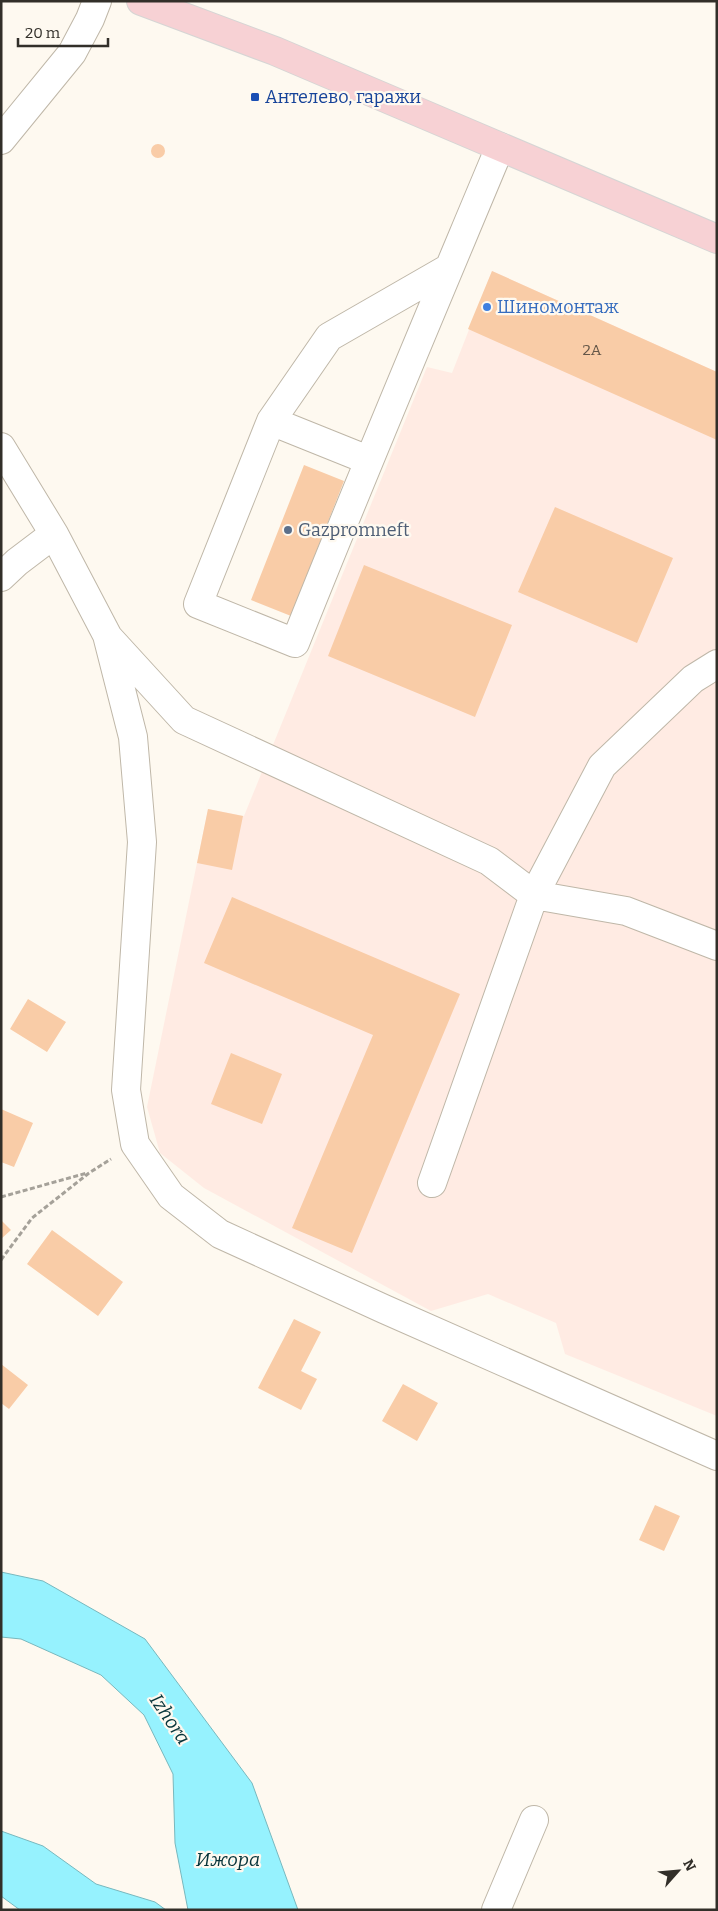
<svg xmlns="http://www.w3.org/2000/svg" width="718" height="1911" viewBox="0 0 718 1911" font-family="Bitter,serif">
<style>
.industrial{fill:#ffebe3}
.water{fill:#96f2fe;stroke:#78b8be}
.building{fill:#f9cca7}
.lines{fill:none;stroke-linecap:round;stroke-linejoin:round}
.minor-casing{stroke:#bfb7a8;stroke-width:30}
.major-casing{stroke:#d6d5d4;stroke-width:30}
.path{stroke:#a5a199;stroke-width:3;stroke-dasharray:5 2.5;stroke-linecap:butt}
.minor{stroke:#fff;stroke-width:28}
.major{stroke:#f7d1d4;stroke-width:28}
.transit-dot{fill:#1a4fb4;stroke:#fef9f0;stroke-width:2}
.shop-dot{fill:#3f7fe0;stroke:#fef9f0;stroke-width:2}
.service-dot{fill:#5c6f8a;stroke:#fef9f0;stroke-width:2}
.labels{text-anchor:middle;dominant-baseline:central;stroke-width:4.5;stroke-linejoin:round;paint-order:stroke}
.number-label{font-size:15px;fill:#645648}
.transit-label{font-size:18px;fill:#164399;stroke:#fef9f0;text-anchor:start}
.shop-label{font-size:18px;fill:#366cbe;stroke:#fef9f0;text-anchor:start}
.service-label{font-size:18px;fill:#4e5e75;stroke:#fef9f0;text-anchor:start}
.water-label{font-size:19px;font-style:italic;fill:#06343a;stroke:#fef9f0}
</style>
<rect width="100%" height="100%" fill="#fef9f0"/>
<path class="industrial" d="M492 271 717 372V1416L565 1354 556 1323 488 1294 431 1311 204 1188 160 1153 147 1107 208 809 244 816 427 367 452 373Z"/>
<path class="water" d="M1 1572 43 1581 145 1639 252 1783 298 1910H188L175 1843 173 1774 144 1715 101 1675 21 1639 1 1637Z
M1 1831 43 1846 96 1884 155 1902 166 1910H20L1 1896Z"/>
<path class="building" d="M151 151a7 7 0 1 1 14 0a7 7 0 1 1-14 0Z
M492 271 717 372V440L468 329Z
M304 465 344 481 291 616 251 600Z
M555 507 673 558 637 643 518 592Z
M364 565 512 625 475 717 328 656Z
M208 809 243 816 232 870 197 863Z
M232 897 460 994 352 1253 292 1228 373 1035 204 963Z
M28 999 66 1022 47 1052 10 1029Z
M231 1053 282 1074 262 1124 211 1104Z
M1 1109 33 1123 14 1167 1 1162Z
M1 1220 11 1230 1 1239Z
M52 1230 123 1282 98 1316 27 1264Z
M294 1319 321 1332 301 1371 317 1379 301 1410 258 1388Z
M1 1364 28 1385 9 1409 1 1403Z
M403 1384 438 1403 417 1441 382 1421Z
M655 1505 680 1516 664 1551 639 1540Z"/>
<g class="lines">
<defs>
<path id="minor" d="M1 140 72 53 90 19 97 1
M449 268 329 337 271 421 198 604 295 643C361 477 431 312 500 147
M271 421 368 460
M1 447 54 534 107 635 133 737 142 842 126 1090 135 1144 171 1196 220 1234 384 1309 717 1456
M1 577 17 562 54 534
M109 638 184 720 489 861 534 895 626 911 717 946
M432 1183 534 895 602 766 693 679 717 664
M496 1910 534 1820"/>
<path id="major" d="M141 1 275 51 717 239"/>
</defs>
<use href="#minor" class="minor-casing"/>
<use href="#major" class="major-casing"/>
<path class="path" d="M1 1197 87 1173
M1 1260 32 1218 89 1173 111 1159"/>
<use href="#minor" class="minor"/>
<use href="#major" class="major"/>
</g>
<rect class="transit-dot" x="250" y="92" width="10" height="10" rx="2.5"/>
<circle class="shop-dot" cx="487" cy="307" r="5"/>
<circle class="service-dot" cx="288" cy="530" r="5"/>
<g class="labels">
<g class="number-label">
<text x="592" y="350">2А</text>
</g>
<g class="transit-label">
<text x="265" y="97">Антелево, гаражи</text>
</g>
<g class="shop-label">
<text x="497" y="307">Шиномонтаж</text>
</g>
<g class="service-label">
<text x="298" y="530">Gazpromneft</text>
</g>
<g class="water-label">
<text transform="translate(170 1719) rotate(56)">Izhora</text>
<text x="228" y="1859">Ижора</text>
</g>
</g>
<rect width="718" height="1911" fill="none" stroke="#322f29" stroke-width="5"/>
<g transform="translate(678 1871) rotate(63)" stroke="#fef9f0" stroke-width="4" paint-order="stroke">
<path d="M0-4L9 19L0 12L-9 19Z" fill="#322f29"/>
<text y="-8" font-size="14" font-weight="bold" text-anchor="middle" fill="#322f29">N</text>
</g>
<path d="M18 38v8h90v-8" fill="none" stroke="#322f29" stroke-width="2.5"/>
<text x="25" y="38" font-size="15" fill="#322f29" stroke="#fef9f0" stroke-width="4" paint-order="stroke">20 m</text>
</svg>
